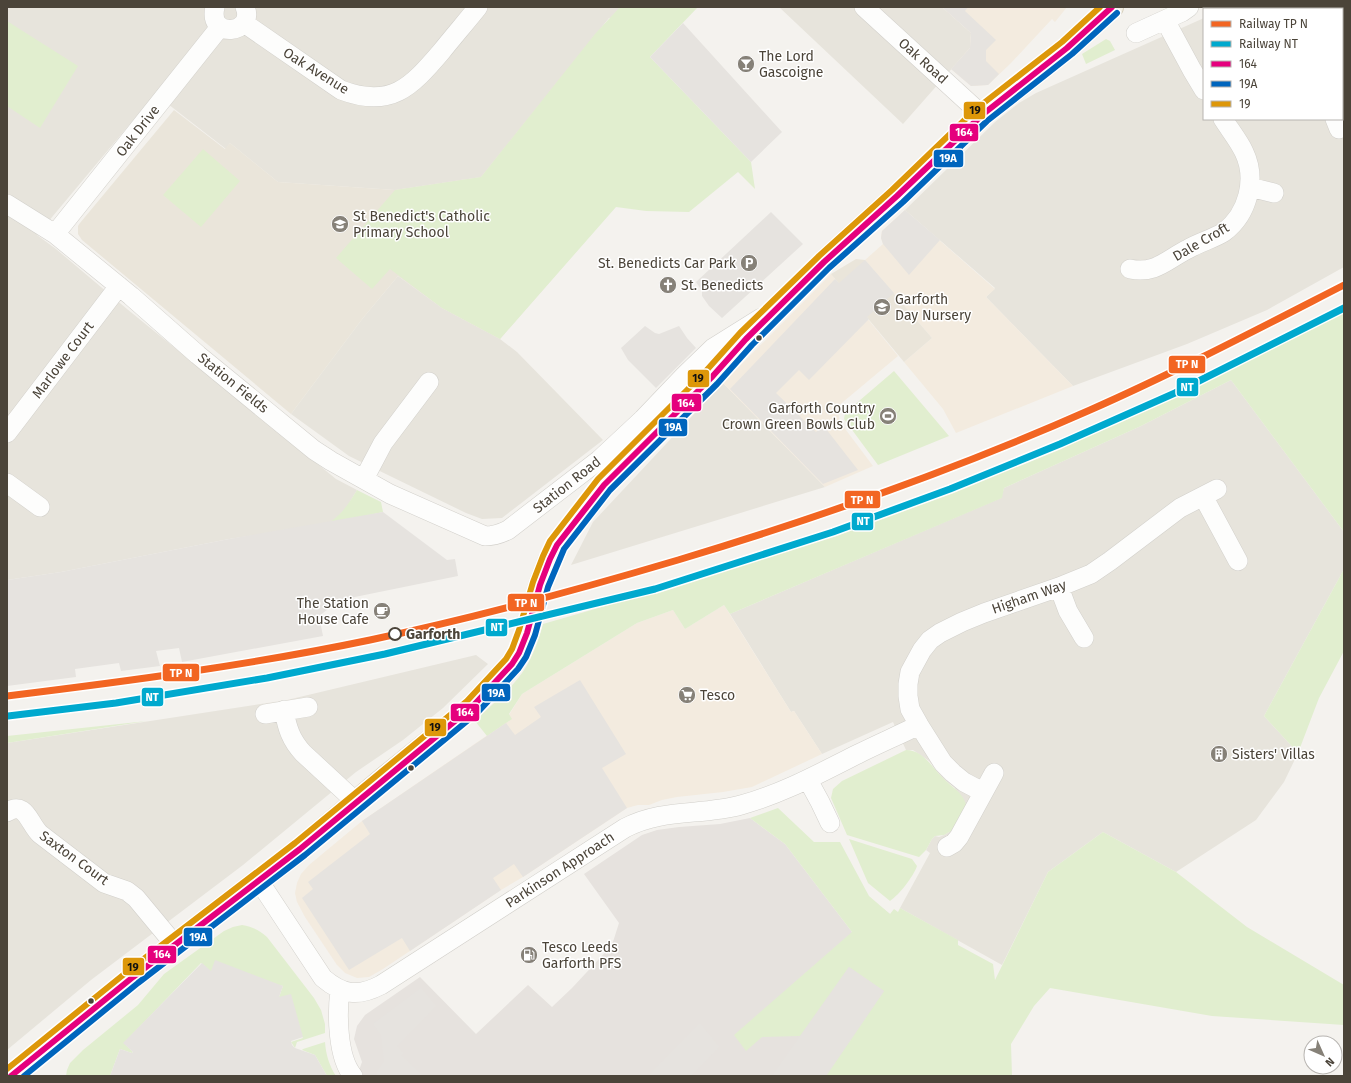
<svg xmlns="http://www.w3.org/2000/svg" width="1351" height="1083" viewBox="0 0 1351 1083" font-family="'Fira Sans',sans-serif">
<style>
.residential{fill:#e7e4dc}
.commercial{fill:#f3ebdf}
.industrial{fill:#e6e2de}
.education{fill:#eae5da}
.green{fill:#e1eecf}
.parking{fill:#e6e3df}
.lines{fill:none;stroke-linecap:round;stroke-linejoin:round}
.minor-casing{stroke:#d2d0cb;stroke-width:20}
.primary-casing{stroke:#d6cebb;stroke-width:24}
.minor{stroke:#fdfdfc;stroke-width:19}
.primary{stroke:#f2efe6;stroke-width:22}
.bus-1-casing{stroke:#fff;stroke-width:9}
.bus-2-casing{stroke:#fff;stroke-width:9}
.bus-3-casing{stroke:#fff;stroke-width:9}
.bus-1{stroke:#e5007d;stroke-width:6}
.bus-2{stroke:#0065bd;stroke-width:6}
.bus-3{stroke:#dd9709;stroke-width:6}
.rail-1-casing{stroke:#fff;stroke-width:10}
.rail-2-casing{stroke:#fff;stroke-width:10}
.rail-1{stroke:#f26522;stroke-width:7}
.rail-2{stroke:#00a9ce;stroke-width:7}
.bus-dot{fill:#4b4439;stroke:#fff;stroke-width:1.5}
.stop-dot{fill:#fff;stroke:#4b4439;stroke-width:2}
.labels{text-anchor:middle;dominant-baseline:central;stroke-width:3;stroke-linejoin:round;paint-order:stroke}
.poi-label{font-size:14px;fill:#4b4439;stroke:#fff;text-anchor:start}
.street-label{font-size:14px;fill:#4b4439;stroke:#fff}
.stop-label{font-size:14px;font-weight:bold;fill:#4b4439;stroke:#fff;text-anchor:start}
.line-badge{stroke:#fff;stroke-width:1.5}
.badge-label{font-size:11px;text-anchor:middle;font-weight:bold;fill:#fff}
.pale-badge-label{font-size:11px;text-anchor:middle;font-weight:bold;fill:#111}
</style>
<rect width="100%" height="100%" fill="#f4f2ee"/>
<path class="residential" d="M7 7H698L609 18 481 177 395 190 278 182 230 143 226 149 155 94 37 235 56 249 127 309 336 479 357 490 345 510 334 520 325 525 229 539 61 572 7 580Z
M779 7H942L971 33 970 48 903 124Z
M1227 7H1344V267L1267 310 1187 344 1073 386 986 297 995 288 905 210 995 122 1019 103 1036 93 1204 18V119H1342V9H1223Z
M398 276 442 308 500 339 517 352 603 440 502 518 482 519 466 513 392 477 349 456 291 414 363 318Z
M1231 380 1344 532V569L1264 716 1298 753 1284 782 1256 820 1176 872 1103 832 1048 872 1002 965 900 908 930 853 926 850 932 839 935 836 939 837 944 835 953 830 955 788 942 778 929 761 913 750H906L893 722 822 754 794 711 791 712 730 614 1001 498 1004 488 1141 426Z
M723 383 825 487 571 565 593 522Z
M476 655 488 664 443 708 403 740 356 772 243 865 91 980 7 1050V743L287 700Z"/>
<path class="commercial" d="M942 7H1067L1055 22 1052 19 1011 63 988 85 971 86 951 69 970 48 971 33Z
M905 210 995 289 986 297 1073 386 956 433 943 409 904 362 932 338 865 260 883 244 881 238 882 231Z
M831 274 898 356 837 407 840 422 873 466 825 487 723 383Z
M724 605 791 712 794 711 822 754 752 787 723 792 677 797 662 800 649 805H638L627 808 523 877 501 890 383 969 369 977 357 978 345 973 337 965 305 917 297 902 295 893 297 883 301 874 309 865 362 821 511 719 509 715 522 694 637 623 673 610 685 629Z"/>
<path class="industrial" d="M750 818 785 844 852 932 881 907 895 918 946 1076H357L362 1062 354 1039 357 1026 365 1015 420 977 476 1034 528 985 552 1007 572 988 612 945 619 923 584 874 642 835 657 830 679 827 720 824Z"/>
<path class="education" d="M595 34 616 206 500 339 442 308 398 276 363 318 291 414 82 240 78 234V226L80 223 174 110 225 149 230 143 278 182 395 190 481 177Z
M856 259 865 260 932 338 904 362 831 274Z"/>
<path class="green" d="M620 7H698L650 57 751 162 755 189 738 172 689 212 646 211 616 207 500 339 442 308 390 269 372 289 336 258 395 190 481 177 595 34Z
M7 21 78 66 40 128 7 106Z
M1106 39 1110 41 1115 50 1086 64 1082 54Z
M203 149 240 181 201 227 163 195Z
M1344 310V532L1231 380 1141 426 1004 488 1002 498 730 614 724 605 685 629 673 610 637 623 522 694 509 714 512 719 487 736 475 721C492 704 513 688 526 667 534 653 539 639 543 624L671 587 842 533 978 480 1066 443 1168 398Z
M894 371 949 436 878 465 844 419 845 413Z
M357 490 381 502 383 512 325 525C341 516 347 506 357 490Z
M1344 569V651L1319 698 1298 753 1264 716Z
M147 721 7 743V736Z
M906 750C923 750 931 766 942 777 952 788 964 792 967 808L953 830 944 835 935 836 932 839 926 850 919 857 847 835 831 798 833 789 842 781Z
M778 808 814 842H840L869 896 890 914 894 909 898 912 900 908 958 940V945L993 964 995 980 1048 872 1103 832 1176 872 1247 927 1344 985V1025L1212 1016 1050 988 1034 1006 1011 1044 1012 1076H826L884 991 849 967 800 1036 762 1037 746 1051 734 1035 852 932 785 844 750 818Z
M849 839 912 859 917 866C913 877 900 894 890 901L868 883Z
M242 925C253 927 259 930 267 937L314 998 321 1010 325 1024V1033L297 1042 295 1048 291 1042 303 1038 279 997 283 986 211 972 201 963 124 1043 133 1052 132 1053 120 1049 110 1076H66L67 1070 70 1063 83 1050 138 1005 164 974 224 931 233 927Z
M325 1042C326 1055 329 1065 336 1076H327L315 1055 302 1050 303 1049Z"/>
<path class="parking" d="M942 7H968L965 11 996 40 986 50V61L999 74 988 85 971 86 951 69 970 48 971 33Z
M683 23 782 132 751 162 650 57Z
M905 210 940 240 909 275 883 244 881 238 882 231Z
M771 212 803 244 722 318 709 306 702 296V291L696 282Z
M865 260 894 293 867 317 869 319 809 380 799 370 776 393 816 432 823 425 858 470 823 484 730 389 835 279 839 283Z
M645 326 655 333 659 334 679 326 687 338 696 348 656 388 628 360 621 348Z
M383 512 447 560 455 559 458 576 340 600 319 616 323 636 182 662 179 648 156 651 160 666 121 671 119 663 75 669 76 677 7 686V580L61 572 229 539Z
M580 680 626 754 602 768 627 808 523 877 514 864 493 878 501 890 410 951 402 938 349 970 302 898 313 889 308 882 370 834 362 821 506 723 515 735 541 717 534 707Z
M215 960 283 986 279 997 291 994 303 1037 291 1041 292 1045 295 1048 315 1055 327 1076H110L120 1049 132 1053 133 1052 123 1043 202 963 211 971Z
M849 967 884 991 826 1076H772Z
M421 988 436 1006 397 1046 403 1053 401 1055 423 1076H377V1072L384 1061 381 1035 373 1024Z
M700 1023 719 1047 691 1076H648Z"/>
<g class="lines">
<defs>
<path id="minor" d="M215 7C207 40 256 34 245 7
M864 7 982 115
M1165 20 1192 70 1204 90
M244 23 341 90C391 109 411 87 441 52 453 37 466 22 478 7
M1136 33 1182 12 1189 7
M1342 96 1344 95
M1335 119 1339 129
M1250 187 1274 193
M7 204 55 234 131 296 198 355 314 450 331 461 390 494 485 536C494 536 500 534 508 530L599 460 643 419 685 375 713 348 761 318
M55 234 220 27
M1130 269C1156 274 1166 260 1188 249 1200 242 1213 239 1224 232 1248 214 1257 179 1244 152 1239 141 1230 130 1223 119
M7 433 119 286
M364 479 383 443 429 382
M7 483 40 507
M1203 496 1238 561
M1059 587 1068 611 1084 638
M284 710C287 728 291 740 303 753L356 802
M265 714 308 707
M808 780 820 802 830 823
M983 792 964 782 953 773 943 763 919 725 910 709 908 696V684L910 672 922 650 930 640 940 633 962 622 984 613 1059 587 1091 574 1110 561 1180 508 1217 489
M7 812C26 800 29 824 40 834L104 883 127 891 136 898 175 945
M947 847 954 843 959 837 994 773
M259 881 323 978C343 995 358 997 381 985L625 828C663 808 701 816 741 805 782 794 820 773 858 754 878 744 899 735 919 725
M340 990C337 1013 337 1057 353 1076"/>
<path id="primary" d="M11 1076 133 977 300 849 387 776 472 707 512 664 519 653 527 633 540 585 550 559 557 545 604 485 711 378 746 339 824 262 897 196 982 115 1067 48 1112 7"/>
</defs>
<use href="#minor" class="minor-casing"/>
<use href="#primary" class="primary-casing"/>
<use href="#minor" class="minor"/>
<use href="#primary" class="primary"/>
<defs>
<path id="bus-1" d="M11 1076 133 977 300 849 472 707 512 664 519 653 527 633 540 585 550 559 557 545 604 485 711 378 746 339 824 262 897 196 982 115 1067 48 1112 7"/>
<path id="bus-2" d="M24 1076 138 983 305 855 478 712 518 669 526 657 535 635 548 587 564 549 610 490 717 384 752 345 829 268 903 202 987 121 1072 54 1117 13"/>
<path id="bus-3" d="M7 1069 128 971 295 843 467 701 506 659 512 649 519 630 533 582 543 556 550 541 598 479 705 372 740 333 819 256 892 190 976 109 1062 42 1100 7"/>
</defs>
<use href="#bus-1" class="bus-1-casing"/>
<use href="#bus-2" class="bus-2-casing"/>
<use href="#bus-3" class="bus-3-casing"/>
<use href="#bus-1" class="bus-1"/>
<use href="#bus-2" class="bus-2"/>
<use href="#bus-3" class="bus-3"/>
<defs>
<path id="rail-1" d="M7 696C129 681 250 665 370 640 474 618 577 590 678 560 818 518 957 469 1090 410 1176 372 1260 328 1344 285"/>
<path id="rail-2" d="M8 716 116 703 267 678 385 654 655 589 833 532 950 489 1060 444 1175 393 1344 308"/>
</defs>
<use href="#rail-1" class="rail-1-casing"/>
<use href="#rail-2" class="rail-2-casing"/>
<use href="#rail-1" class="rail-1"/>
<use href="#rail-2" class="rail-2"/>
</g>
<defs>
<symbol id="bar-disc" viewBox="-11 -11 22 22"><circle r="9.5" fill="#868178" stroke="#fff"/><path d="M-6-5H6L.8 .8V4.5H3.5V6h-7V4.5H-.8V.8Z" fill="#fff"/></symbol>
<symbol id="school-disc" viewBox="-11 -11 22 22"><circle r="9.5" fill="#868178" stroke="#fff"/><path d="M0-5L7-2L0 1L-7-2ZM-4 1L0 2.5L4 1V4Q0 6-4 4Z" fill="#fff"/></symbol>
<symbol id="parking-disc" viewBox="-11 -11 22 22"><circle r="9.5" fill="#868178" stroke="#fff"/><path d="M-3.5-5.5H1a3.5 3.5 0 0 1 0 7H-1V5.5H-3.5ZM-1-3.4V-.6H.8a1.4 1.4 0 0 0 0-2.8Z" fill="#fff"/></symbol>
<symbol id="church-disc" viewBox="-11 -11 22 22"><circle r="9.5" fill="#868178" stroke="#fff"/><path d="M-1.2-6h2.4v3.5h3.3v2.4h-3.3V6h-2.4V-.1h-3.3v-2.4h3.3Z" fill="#fff"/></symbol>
<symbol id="stadium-disc" viewBox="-11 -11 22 22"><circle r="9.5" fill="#868178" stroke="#fff"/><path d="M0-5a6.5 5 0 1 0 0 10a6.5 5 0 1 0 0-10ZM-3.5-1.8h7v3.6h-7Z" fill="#fff"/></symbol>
<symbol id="cafe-disc" viewBox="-11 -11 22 22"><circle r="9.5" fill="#868178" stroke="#fff"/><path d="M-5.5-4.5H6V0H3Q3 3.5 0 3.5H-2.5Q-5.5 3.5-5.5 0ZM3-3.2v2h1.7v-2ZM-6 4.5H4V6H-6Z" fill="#fff"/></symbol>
<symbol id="supermarket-disc" viewBox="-11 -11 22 22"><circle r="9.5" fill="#868178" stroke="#fff"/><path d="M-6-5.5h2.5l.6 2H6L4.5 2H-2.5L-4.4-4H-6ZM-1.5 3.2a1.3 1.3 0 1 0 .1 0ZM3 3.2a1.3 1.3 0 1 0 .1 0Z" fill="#fff"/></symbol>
<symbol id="building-disc" viewBox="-11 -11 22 22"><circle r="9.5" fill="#868178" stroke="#fff"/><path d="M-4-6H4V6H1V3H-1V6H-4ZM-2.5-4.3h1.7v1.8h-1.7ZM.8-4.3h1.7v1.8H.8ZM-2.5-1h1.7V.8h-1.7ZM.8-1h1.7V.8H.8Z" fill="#fff"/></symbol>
<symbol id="fuel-disc" viewBox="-11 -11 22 22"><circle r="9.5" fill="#868178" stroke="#fff"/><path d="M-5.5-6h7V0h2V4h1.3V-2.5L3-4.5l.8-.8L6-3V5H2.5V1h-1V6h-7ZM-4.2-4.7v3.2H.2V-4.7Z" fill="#fff"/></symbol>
</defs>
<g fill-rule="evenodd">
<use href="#bar-disc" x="736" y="54" width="20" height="20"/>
<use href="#school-disc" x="330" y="214" width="20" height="20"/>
<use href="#parking-disc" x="739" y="253" width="20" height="20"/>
<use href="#church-disc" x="658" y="275" width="20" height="20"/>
<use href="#school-disc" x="872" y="297" width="20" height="20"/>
<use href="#stadium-disc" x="878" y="406" width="20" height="20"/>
<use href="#cafe-disc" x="372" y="601" width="20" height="20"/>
<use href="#supermarket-disc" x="677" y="685" width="20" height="20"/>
<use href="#building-disc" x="1209" y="744" width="20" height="20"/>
<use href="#fuel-disc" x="519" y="945" width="20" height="20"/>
</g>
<g class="bus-dot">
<circle cx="759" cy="338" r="3.5"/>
<circle cx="411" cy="768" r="3.5"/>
<circle cx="91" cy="1001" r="3.5"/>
</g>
<circle class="stop-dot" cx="395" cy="634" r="6"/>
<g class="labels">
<g class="poi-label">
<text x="759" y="56">The Lord<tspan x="759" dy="16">Gascoigne</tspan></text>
<text x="353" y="216">St Benedict's Catholic<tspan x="353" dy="16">Primary School</tspan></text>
<text x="736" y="263" text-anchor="end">St. Benedicts Car Park</text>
<text x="681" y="285">St. Benedicts</text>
<text x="895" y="299">Garforth<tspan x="895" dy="16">Day Nursery</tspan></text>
<text x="875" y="408" text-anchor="end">Garforth Country<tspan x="875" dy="16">Crown Green Bowls Club</tspan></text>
<text x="369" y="603" text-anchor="end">The Station<tspan x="369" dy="16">House Cafe</tspan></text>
<text x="700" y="695">Tesco</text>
<text x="1232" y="754">Sisters' Villas</text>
<text x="542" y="947">Tesco Leeds<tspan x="542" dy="16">Garforth PFS</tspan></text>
</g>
<g class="street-label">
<text transform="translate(923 61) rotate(42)">Oak Road</text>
<text transform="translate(316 71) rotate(32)">Oak Avenue</text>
<text transform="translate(138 131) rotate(-52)">Oak Drive</text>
<text transform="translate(1201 242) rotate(-30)">Dale Croft</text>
<text transform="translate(63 360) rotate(-53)">Marlowe Court</text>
<text transform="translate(233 383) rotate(39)">Station Fields</text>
<text transform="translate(567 485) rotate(-38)">Station Road</text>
<text transform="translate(1029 597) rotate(-19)">Higham Way</text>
<text transform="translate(74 858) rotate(36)">Saxton Court</text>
<text transform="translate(560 870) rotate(-33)">Parkinson Approach</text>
</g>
<g class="stop-label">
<text x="406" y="634">Garforth</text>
</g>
</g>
<g class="line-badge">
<rect x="963" y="101" width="23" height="19" rx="4" fill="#dd9709"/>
<rect x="949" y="123" width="30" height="19" rx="4" fill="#e5007d"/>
<rect x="933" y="149" width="31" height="19" rx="4" fill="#0065bd"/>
<rect x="1168" y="355" width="38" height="19" rx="4" fill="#f26522"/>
<rect x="687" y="369" width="23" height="19" rx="4" fill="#dd9709"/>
<rect x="1176" y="377" width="23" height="20" rx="4" fill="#00a9ce"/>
<rect x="671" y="393" width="31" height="19" rx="4" fill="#e5007d"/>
<rect x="658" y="418" width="30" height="19" rx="4" fill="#0065bd"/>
<rect x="844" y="490" width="37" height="19" rx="4" fill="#f26522"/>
<rect x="851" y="512" width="23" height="19" rx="4" fill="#00a9ce"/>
<rect x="507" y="593" width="38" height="19" rx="4" fill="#f26522"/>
<rect x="485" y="618" width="23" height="19" rx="4" fill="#00a9ce"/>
<rect x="162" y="663" width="38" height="19" rx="4" fill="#f26522"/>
<rect x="481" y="683" width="30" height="19" rx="4" fill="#0065bd"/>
<rect x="141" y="687" width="23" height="20" rx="4" fill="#00a9ce"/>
<rect x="450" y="703" width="30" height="19" rx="4" fill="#e5007d"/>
<rect x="424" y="718" width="23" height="19" rx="4" fill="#dd9709"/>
<rect x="183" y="927" width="30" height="20" rx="4" fill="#0065bd"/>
<rect x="147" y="945" width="30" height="19" rx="4" fill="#e5007d"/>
<rect x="122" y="957" width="23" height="19" rx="4" fill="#dd9709"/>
</g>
<g class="badge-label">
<text x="964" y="136">164</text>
<text x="948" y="162">19A</text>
<text x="1187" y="368">TP N</text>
<text x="1187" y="391">NT</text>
<text x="686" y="407">164</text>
<text x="673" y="431">19A</text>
<text x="862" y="504">TP N</text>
<text x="863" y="525">NT</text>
<text x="526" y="607">TP N</text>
<text x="497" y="631">NT</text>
<text x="181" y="677">TP N</text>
<text x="496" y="697">19A</text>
<text x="152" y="701">NT</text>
<text x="465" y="716">164</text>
<text x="198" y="941">19A</text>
<text x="162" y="958">164</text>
</g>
<g class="pale-badge-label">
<text x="975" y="114">19</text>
<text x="698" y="382">19</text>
<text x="435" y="731">19</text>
<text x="133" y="971">19</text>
</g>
<rect width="1351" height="1083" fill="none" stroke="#4b4439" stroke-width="16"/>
<rect x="1203" y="8" width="140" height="112" fill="#ffffff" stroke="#b7b4b0"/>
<rect x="1211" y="21" width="20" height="6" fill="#f26522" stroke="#b7b4b0"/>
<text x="1239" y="28" font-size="12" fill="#4b4439">Railway TP N</text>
<rect x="1211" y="41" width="20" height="6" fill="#00a9ce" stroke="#b7b4b0"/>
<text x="1239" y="48" font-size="12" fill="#4b4439">Railway NT</text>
<rect x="1211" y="61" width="20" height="6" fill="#e5007d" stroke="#b7b4b0"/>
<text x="1239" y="68" font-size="12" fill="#4b4439">164</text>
<rect x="1211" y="81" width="20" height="6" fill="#0065bd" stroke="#b7b4b0"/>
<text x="1239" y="88" font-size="12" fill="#4b4439">19A</text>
<rect x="1211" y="101" width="20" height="6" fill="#dd9709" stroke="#b7b4b0"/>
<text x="1239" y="108" font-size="12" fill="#4b4439">19</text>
<g transform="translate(1323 1055) rotate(135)"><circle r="19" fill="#ffffff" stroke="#b7b4b0"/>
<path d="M0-3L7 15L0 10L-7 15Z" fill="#868178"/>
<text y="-6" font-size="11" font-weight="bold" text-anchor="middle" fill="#4b4439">N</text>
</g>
</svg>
